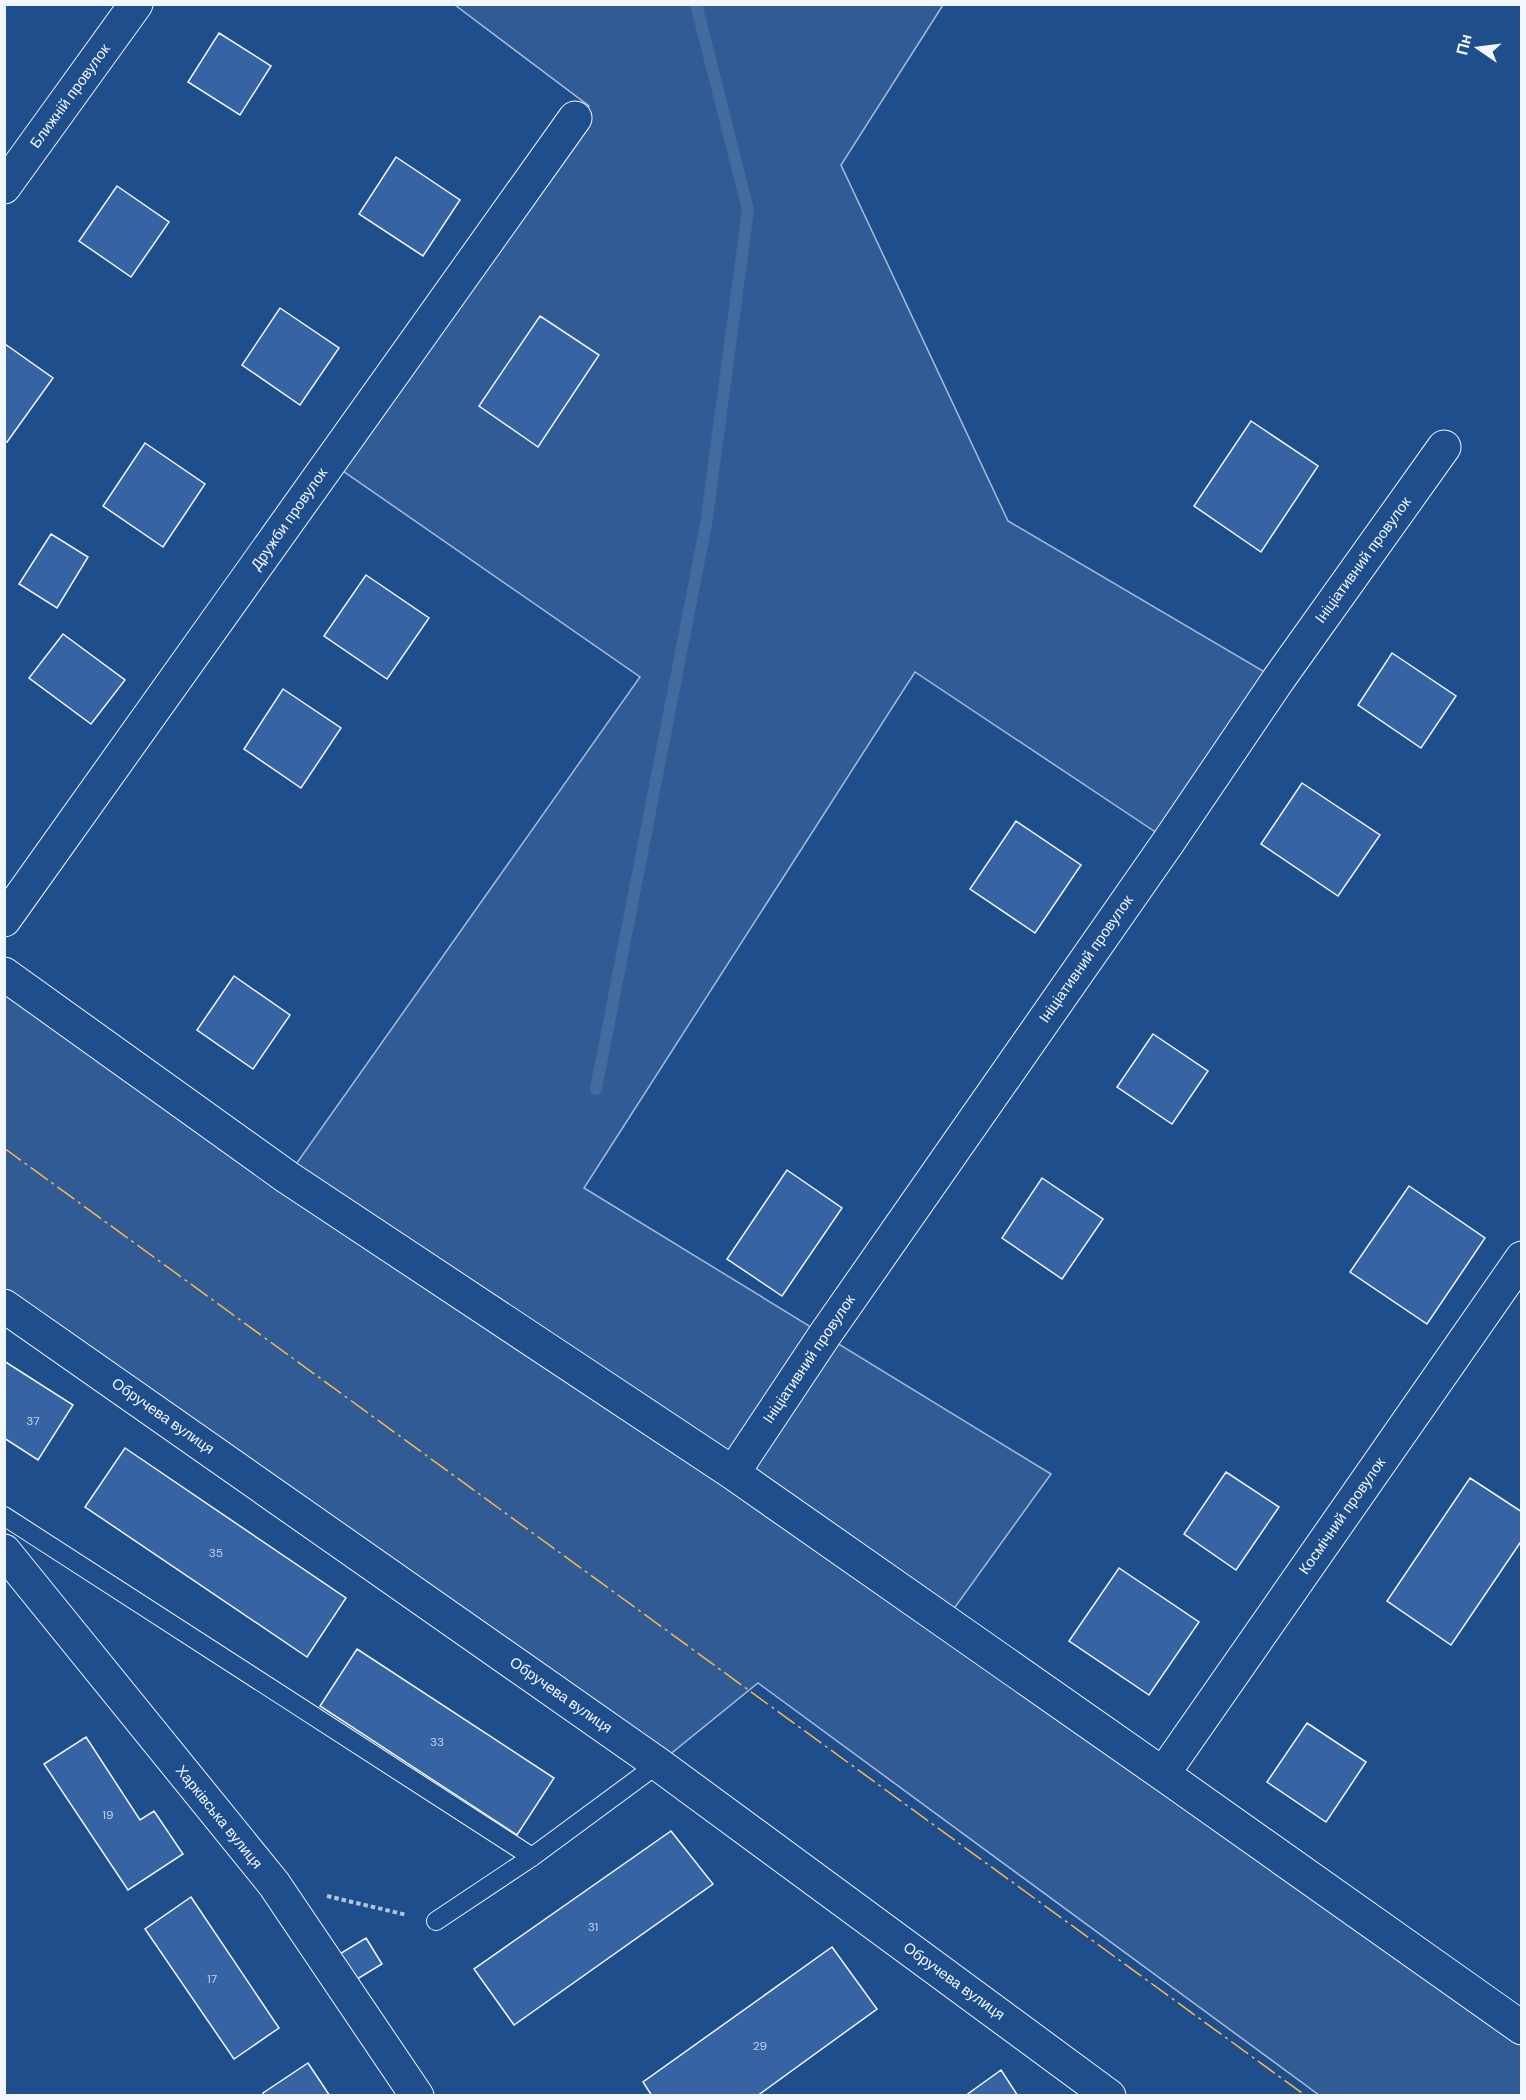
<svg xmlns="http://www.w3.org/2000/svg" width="1526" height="2100" viewBox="0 0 1526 2100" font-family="'DM Sans',sans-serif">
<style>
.built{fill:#305b95;stroke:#a8bbd7;stroke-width:1.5}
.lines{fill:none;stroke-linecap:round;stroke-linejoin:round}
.stream{stroke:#446ba0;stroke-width:12}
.building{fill:#3563a3;stroke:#f2f6ff;stroke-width:1.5}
.service-casing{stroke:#f2f6ff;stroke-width:20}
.minor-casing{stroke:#f2f6ff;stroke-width:35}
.path{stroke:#b3c4dc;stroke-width:4;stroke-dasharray:4.5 3;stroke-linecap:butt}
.service{stroke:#1f4e8c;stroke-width:18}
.minor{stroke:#1f4e8c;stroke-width:33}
.power{stroke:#ffb74d;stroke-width:1.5;stroke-dasharray:21 4.5 3 4.5;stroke-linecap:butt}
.labels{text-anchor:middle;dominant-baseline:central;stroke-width:4.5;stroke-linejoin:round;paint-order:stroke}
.number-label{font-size:12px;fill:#c3d1e8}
.street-label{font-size:15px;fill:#f2f6ff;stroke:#1f4e8c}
</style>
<rect width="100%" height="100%" fill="#1f4e8c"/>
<path class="built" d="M455 5H943L841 165 1008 521 1278 680 1169 841 915 672 584 1188 1051 1474 945 1621 1521 2028V2095H1319L758 1683 658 1764 5 1306V974L287 1177 640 677 330 462 589 106Z"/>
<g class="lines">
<path class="stream" d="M596 1089 706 524 748 210 696 4"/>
</g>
<path class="building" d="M219 33 271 66 240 115 188 82Z
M396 157 460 200 423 256 359 214Z
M117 186 169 222 131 277 79 241Z
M280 308 339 348 300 405 242 365Z
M540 316 599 355 538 447 479 406Z
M5 344 53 378 7 442 4 441Z
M1251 421 1318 466 1261 552 1194 506Z
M145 443 205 484 163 547 103 506Z
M51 534 88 557 57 608 19 584Z
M366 575 429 618 387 679 324 636Z
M63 634 125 680 91 724 29 678Z
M1392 653 1456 696 1421 748 1358 705Z
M283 689 341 728 301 788 244 749Z
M1302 783 1380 835 1338 896 1261 844Z
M1016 821 1081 865 1035 933 970 889Z
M234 976 290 1015 253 1069 197 1030Z
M1153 1034 1208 1071 1172 1124 1117 1087Z
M787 1170 842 1208 782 1296 727 1259Z
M1042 1178 1103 1219 1062 1279 1002 1238Z
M1409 1186 1485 1238 1427 1324 1350 1272Z
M4 1361 73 1405 38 1460 4 1438Z
M125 1448 346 1598 307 1657 85 1507Z
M1226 1472 1279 1507 1236 1570 1184 1534Z
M1470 1478 1522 1512V1540L1451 1645 1387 1601Z
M1119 1568 1199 1622 1149 1695 1069 1641Z
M357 1649 554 1778 517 1835 320 1706Z
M1307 1723 1366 1762 1326 1822 1267 1782Z
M86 1737 140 1820 154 1811 183 1854 128 1890 44 1764Z
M671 1831 713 1884 514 2025 474 1969Z
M191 1897 279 2028 234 2059 145 1929Z
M366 1938 382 1964 349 1984 333 1958Z
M832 1947 877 2009 757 2096H652L643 2082Z
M308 2063 330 2096H264L263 2093Z
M1001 2070 1018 2096H965Z"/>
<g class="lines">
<defs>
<path id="service" d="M4 1516 532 1857
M436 1921 532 1857 658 1764"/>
<path id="minor" d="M4 187 136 4
M4 920 575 118
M4 974 287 1177 733 1473 1163 1774 1522 2028
M4 1306 658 1764 1109 2096
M733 1473 824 1336 1169 841 1278 680 1444 447
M4 1551 274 1884 417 2096
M1163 1774 1522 1258"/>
</defs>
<use href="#service" class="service-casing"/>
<use href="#minor" class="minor-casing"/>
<path class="path" d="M327 1896 407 1915"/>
<use href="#service" class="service"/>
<use href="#minor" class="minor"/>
<path class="power" d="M4 1148 1306 2096"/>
</g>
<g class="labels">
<g class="number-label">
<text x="33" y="1421">37</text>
<text x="216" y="1553">35</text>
<text x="437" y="1742">33</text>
<text x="108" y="1815">19</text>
<text x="593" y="1927">31</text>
<text x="212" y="1979">17</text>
<text x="760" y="2046">29</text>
</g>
<g class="street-label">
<text transform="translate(70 96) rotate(-54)">Ближній провулок</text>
<text transform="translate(289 519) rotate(-55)">Дружби провулок</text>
<text transform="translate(1363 560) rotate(-54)">Ініціативний провулок</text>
<text transform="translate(1086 959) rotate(-55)">Ініціативний провулок</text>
<text transform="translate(809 1359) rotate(-56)">Ініціативний провулок</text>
<text transform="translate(163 1416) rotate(35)">Обручева вулиця</text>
<text transform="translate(1342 1516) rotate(-55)">Космічний провулок</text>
<text transform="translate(561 1695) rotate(35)">Обручева вулиця</text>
<text transform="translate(219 1817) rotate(51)">Харківська вулиця</text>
<text transform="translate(954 1981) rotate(36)">Обручева вулиця</text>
</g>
</g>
<rect width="1526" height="2100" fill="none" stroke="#f2f6ff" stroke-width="12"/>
<g transform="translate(1478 48) rotate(284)" stroke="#1f4e8c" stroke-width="4.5" paint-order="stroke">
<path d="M0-4.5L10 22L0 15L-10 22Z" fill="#f2f6ff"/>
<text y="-9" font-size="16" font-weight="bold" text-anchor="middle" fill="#f2f6ff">Пн</text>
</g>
</svg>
